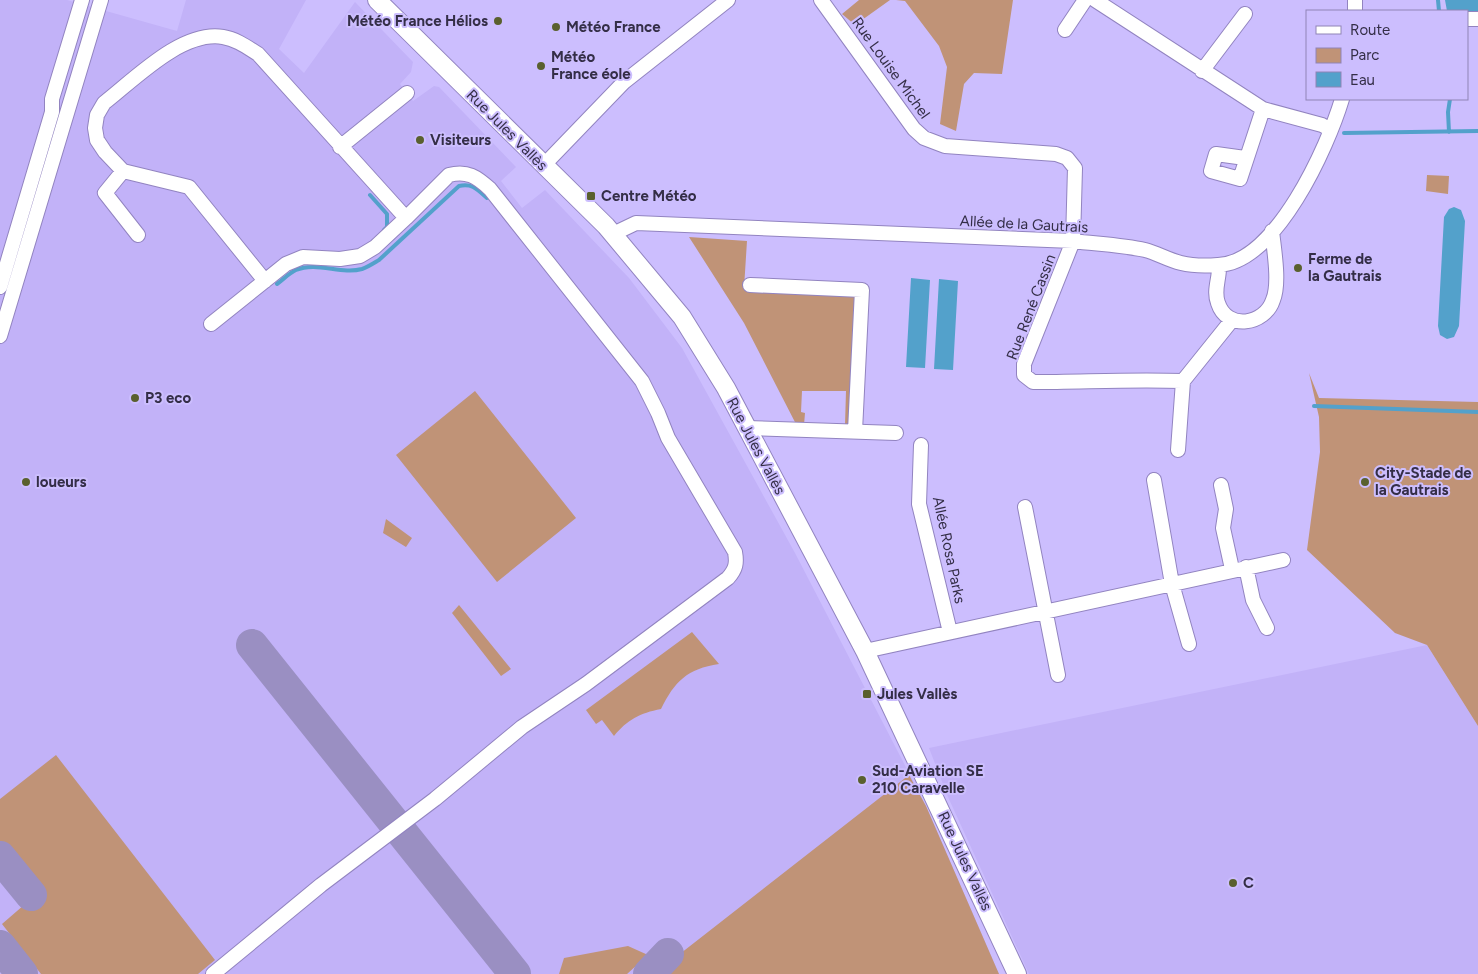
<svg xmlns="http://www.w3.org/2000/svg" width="1478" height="974" viewBox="0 0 1478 974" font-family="Figtree,sans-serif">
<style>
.built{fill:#c2b2f8}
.green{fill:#c09377}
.water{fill:#53a1cb}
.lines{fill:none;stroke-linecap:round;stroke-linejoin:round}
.stream{stroke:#53a1cb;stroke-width:4}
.taxiway{stroke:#9a8fc2;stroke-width:32}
.minor-casing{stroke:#9284c0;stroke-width:16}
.tertiary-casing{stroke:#9284c0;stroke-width:20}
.minor{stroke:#fff;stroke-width:14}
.tertiary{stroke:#fff;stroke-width:18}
.poi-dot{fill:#5a602e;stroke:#ccbefe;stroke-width:2}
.labels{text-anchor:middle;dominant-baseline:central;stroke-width:4;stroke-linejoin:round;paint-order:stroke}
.poi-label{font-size:15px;font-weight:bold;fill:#342e47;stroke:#ccbefe;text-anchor:start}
.street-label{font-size:15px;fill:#342e47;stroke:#ccbefe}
</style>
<rect width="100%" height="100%" fill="#ccbefe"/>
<path class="built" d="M0 0H67L177 31 186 0H306L279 49 304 73 355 2 413 62 411 72 400 84 413 101 434 86 439 87 516 167 501 181 522 208 545 190 629 278 682 348 795 553 926 806 999 974H0Z
M1427 645 1478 726V974H1029L948 797 929 748Z"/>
<path class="green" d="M859 0H890L855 25 842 14Z
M896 0H1013L1002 74 974 73 964 84 956 131 940 124 947 67 939 46 905 1Z
M1427 175 1449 176 1448 194 1426 191Z
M689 237 747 241 744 288 859 295 853 426 845 425 846 391H802L801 412 805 413 804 425 797 426 744 323Z
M1309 373 1319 398 1478 402V726L1427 645 1395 633 1307 550 1320 452 1319 417Z
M475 391 576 518 497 582 396 455Z
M386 519 412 538 406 547 383 533Z
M459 605 511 669 501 676 452 613Z
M692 632 719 664C687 669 675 681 661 709 640 713 627 720 614 736L602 720 596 724 586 710Z
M56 755 215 960 198 974H41L2 924 39 892 0 843V799Z
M909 775 926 806 999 974H660L667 964Z
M628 946 648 955 627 974H559L564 958Z"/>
<path class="water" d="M1445 0H1478V15H1467V11H1447Z
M1454 207 1461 210 1465 221 1459 326 1454 337 1447 339 1440 335 1438 326 1444 217 1449 209Z
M911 278 930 280 925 368 906 367Z
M939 279 958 281 953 370 934 369Z"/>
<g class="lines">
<path class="stream" d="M1438 0 1439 11
M1449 132 1448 112 1450 99
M1344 133 1478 131
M370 195 387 214V227L384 230
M277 284C283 280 289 273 296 270 317 261 341 275 362 269 368 267 374 263 379 260L459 186C472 183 477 189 487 198
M1314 406 1478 412"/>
<path class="taxiway" d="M252 645 515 974
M0 857 31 895
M0 946 22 974
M649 974 668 954"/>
<defs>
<path id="minor" d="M821 0 914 129 924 138 945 146 1056 154 1067 158 1075 168 1073 241 1024 364V375L1033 382C1083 382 1133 379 1183 381L1232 320
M1095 0 1263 109 1322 125 1331 130
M1355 11V0
M1467 19H1478
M1065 30 1085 0
M1202 71 1245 14
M340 147 407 93
M1245 158 1216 154 1211 171 1240 179 1263 109
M543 166 624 82 728 0
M123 171 105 193 138 235
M613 234 636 223 1073 241C1097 244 1122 245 1145 250 1157 253 1168 260 1181 263 1193 266 1206 266 1218 265 1276 263 1328 146 1342 99
M1219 265C1220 278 1213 290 1218 303 1227 331 1265 325 1273 300 1280 283 1274 250 1272 231
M750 285 862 290 855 431
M0 287 52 112V99L82 0
M211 324 286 264 303 257 340 259 360 256 375 247 406 218
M0 336 101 0
M746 428 896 433
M921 445 919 504 950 632
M1178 450 1183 381
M1154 480 1172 584 1189 644
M1221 485 1226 509 1223 528 1232 569
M1025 507 1058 675
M1246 567 1253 600 1267 628
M865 651 1283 560
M213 974 321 885 435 799 522 727 586 684 728 578C736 569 737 563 735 552L668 438 658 413 642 381 490 189C477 177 467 170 449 175L406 218 258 54C247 47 236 39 223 37 182 30 135 79 104 103L97 115 95 128 97 140 105 152 123 171 189 187 265 281"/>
<path id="tertiary" d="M377 0 606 226 682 317 726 388 865 651 1017 974"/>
</defs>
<use href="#minor" class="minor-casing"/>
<use href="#tertiary" class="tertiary-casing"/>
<use href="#minor" class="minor"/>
<use href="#tertiary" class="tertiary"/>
</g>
<g class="poi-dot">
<circle cx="498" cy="21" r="5"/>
<circle cx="556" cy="27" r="5"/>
<circle cx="541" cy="66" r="5"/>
<circle cx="420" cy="140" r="5"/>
<rect x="586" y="191" width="10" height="10" rx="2.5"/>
<circle cx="1298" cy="268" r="5"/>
<circle cx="135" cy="398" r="5"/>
<circle cx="26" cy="482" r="5"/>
<circle cx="1365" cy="482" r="5"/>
<rect x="862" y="689" width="10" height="10" rx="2.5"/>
<circle cx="862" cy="780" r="5"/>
<circle cx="1233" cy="883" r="5"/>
</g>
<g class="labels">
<g class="poi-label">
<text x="488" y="21" text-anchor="end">Météo France Hélios</text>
<text x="566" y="27">Météo France</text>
<text x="551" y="57">Météo<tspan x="551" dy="17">France éole</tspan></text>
<text x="430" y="140">Visiteurs</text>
<text x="601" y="196">Centre Météo</text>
<text x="1308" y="259">Ferme de<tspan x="1308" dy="17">la Gautrais</tspan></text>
<text x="145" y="398">P3 eco</text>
<text x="1375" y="473">City-Stade de<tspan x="1375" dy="17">la Gautrais</tspan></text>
<text x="36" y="482">loueurs</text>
<text x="877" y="694">Jules Vallès</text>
<text x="872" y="771">Sud-Aviation SE<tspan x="872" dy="17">210 Caravelle</tspan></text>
<text x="1243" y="883">C</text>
</g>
<g class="street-label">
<text transform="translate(891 68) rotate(54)">Rue Louise Michel</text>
<text transform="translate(507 130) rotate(45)">Rue Jules Vallès</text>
<text transform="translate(1024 224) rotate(3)">Allée de la Gautrais</text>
<text transform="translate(1031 307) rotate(-69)">Rue René Cassin</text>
<text transform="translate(756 446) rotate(62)">Rue Jules Vallès</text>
<text transform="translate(949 550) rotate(78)">Allée Rosa Parks</text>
<text transform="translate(965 861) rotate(65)">Rue Jules Vallès</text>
</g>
</g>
<rect x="1306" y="10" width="162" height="90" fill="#ccbefe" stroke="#8f84b5"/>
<rect x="1316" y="26" width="25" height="8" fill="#ffffff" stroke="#8f84b5"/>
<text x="1350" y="35" font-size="15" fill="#342e47">Route</text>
<rect x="1316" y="48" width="25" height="15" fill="#c09377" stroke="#8f84b5"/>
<text x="1350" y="60" font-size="15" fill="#342e47">Parc</text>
<rect x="1316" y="72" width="25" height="15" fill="#53a1cb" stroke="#8f84b5"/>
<text x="1350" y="85" font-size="15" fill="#342e47">Eau</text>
</svg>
